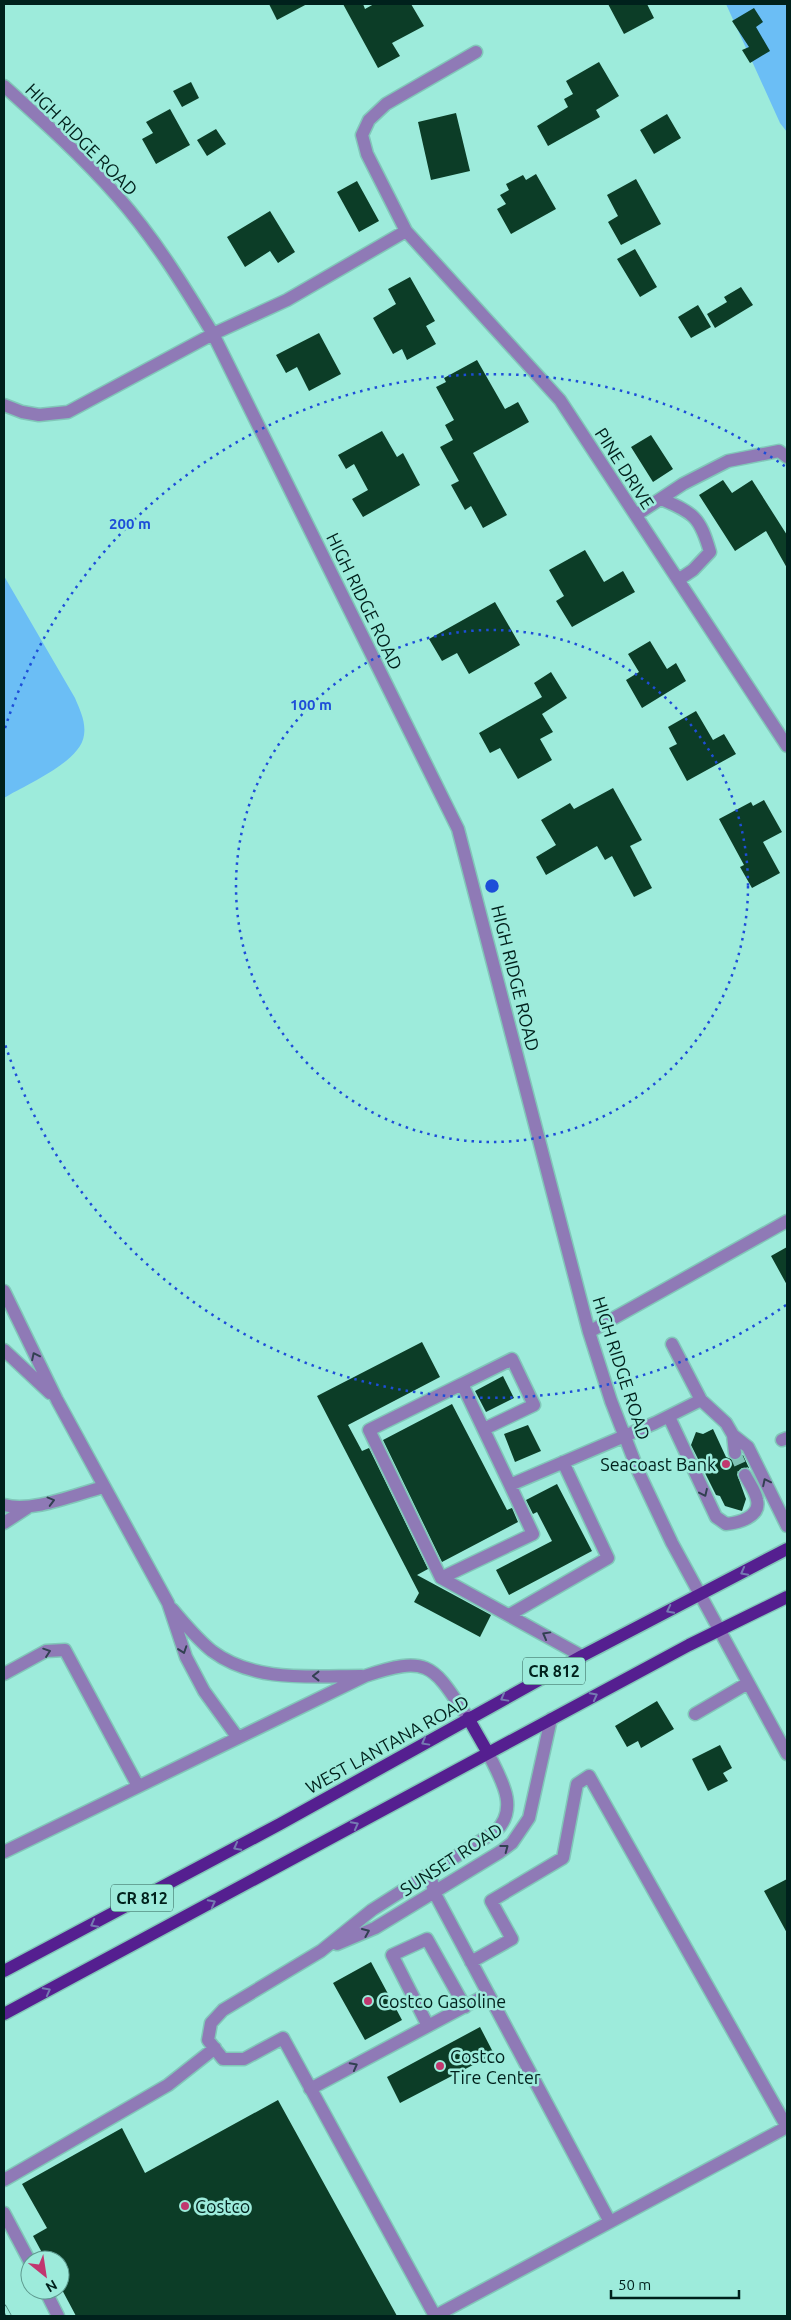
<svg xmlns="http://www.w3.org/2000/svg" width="791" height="2320" viewBox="0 0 791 2320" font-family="Ubuntu,sans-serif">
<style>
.water{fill:#6bbef5}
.building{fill:#0c3d27}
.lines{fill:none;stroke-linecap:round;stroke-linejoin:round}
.minor-tunnel{stroke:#7ec3b5;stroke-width:12;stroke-dasharray:12 6;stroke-linecap:butt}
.minor-casing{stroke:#81c7b9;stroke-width:15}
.major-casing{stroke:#81c7b9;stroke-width:15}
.minor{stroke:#8f7ab6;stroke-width:12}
.major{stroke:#551f90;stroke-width:12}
.rail-casing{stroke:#497f75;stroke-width:5.5}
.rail{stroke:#9debdb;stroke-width:4;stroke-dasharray:11;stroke-linecap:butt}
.oneway{stroke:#324052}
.oneway2{stroke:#757bb2}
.ring{fill:none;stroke:#1d4ed8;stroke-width:2.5;stroke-dasharray:2.5 5}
.poi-dot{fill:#c1376f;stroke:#9debdb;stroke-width:2}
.labels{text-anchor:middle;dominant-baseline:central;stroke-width:5;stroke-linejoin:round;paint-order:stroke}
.shield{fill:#9debdb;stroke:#2f5e55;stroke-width:1}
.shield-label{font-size:16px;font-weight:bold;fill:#00211c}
.street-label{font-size:18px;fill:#00211c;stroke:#9debdb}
.poi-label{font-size:18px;fill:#00211c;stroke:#9debdb;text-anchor:start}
.centre{fill:#1d4ed8;stroke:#9debdb;stroke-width:2.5}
.ring-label{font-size:15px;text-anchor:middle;font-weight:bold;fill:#1d4ed8;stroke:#9debdb;stroke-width:5;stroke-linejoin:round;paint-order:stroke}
</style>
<rect width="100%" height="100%" fill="#9debdb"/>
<path class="water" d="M726 4H787V132L780 123Z
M4 576 75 698C80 710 86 722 84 735 81 762 25 785 4 798Z"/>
<path class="building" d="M269 4H307L277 20Z
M343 4H363L365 9 374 4H411L424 26 392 43 400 56 378 68Z
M608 4H647L654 18 624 34Z
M754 8 763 22 756 27 770 51 750 63 742 50 749 47 732 21Z
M599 62 619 96 596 110 600 117 548 146 537 126 568 107 564 99 573 94 566 81Z
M191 82 199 98 182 107 173 91Z
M170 109 190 145 156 164 142 139 153 133 146 122Z
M456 113 470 171 431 180 418 122Z
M667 114 681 138 654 154 640 130Z
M216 129 226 144 207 156 197 140Z
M536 174 556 209 511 234 497 209 506 204 500 195 509 190 506 184 523 175 526 180Z
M636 179 661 224 621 245 608 222 618 216 607 195Z
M357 181 379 221 359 232 337 192Z
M270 211 295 252 278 263 270 251 245 267 227 237Z
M635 249 657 287 640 297 617 259Z
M410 277 435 321 426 326 436 344 407 360 402 349 393 354 373 318 396 304 388 289Z
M741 287 753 305 715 328 707 314 727 302 724 297Z
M698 305 711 327 691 338 678 317Z
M319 333 341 374 309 391 297 367 286 373 276 355Z
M477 360 505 409 518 402 529 422 473 453 507 515 483 528 471 506 465 510 451 485 459 481 440 447 453 440 445 425 454 420 436 387 446 382 444 378Z
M382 431 397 457 403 453 420 485 363 517 352 499 368 490 354 464 346 469 338 455Z
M651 435 673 469 653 482 631 447Z
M723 480 732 493 752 480 787 535V568L766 531 735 551 699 495Z
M585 550 604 582 623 571 635 592 572 627 556 601 564 596 549 570Z
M495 602 520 645 469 674 457 653 442 661 429 639Z
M650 641 667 669 676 663 686 681 642 708 626 680 639 672 628 654Z
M551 672 567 698 542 714 553 732 540 739 552 760 518 779 500 748 490 753 479 733 542 697 534 683Z
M696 711 713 740 724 734 736 754 687 781 669 748 677 744 668 727Z
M613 788 642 840 630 846 652 888 634 897 612 856 605 860 597 846 546 875 536 857 556 845 541 820 570 803 574 809Z
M764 800 782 832 763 842 780 873 752 888 740 867 744 865 719 819 751 802 753 806Z
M787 1247V1285L771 1256Z
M422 1342 440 1377 348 1425 362 1451 369 1448 428 1569 417 1575 491 1615 480 1637 414 1602 419 1593 317 1396Z
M503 1376 514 1398 486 1412 475 1391Z
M452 1404 507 1510 512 1508 518 1522 442 1562 383 1440Z
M528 1425 541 1451 515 1462 504 1434Z
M713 1429 726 1457 736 1461 743 1455 749 1468H742L737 1474 746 1499 742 1511 725 1506 720 1496 716 1495 691 1445 696 1432 703 1434Z
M557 1484 592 1551 509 1595 496 1570 552 1541 537 1512 533 1514 526 1500Z
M657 1701 674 1729 641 1748 638 1741 627 1747 615 1726Z
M720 1745 732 1768 723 1773 728 1781 708 1791 692 1759Z
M787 1879V1933L764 1891Z
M371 1962 402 2020 365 2040 333 1983Z
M480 2027 494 2054 400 2103 387 2077Z
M278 2100 397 2316H76L60 2286V2260H46L33 2236 47 2228 22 2184 122 2128 145 2173Z"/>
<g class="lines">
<path class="minor-tunnel" d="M735 1453 745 1475"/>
<defs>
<path id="minor" d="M476 52 386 104 369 120 362 135 367 154 406 231 560 400 787 746
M4 86C43 121 83 157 118 197 155 239 184 286 213 334L458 829 589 1332 611 1401 639 1473 672 1543 787 1754
M4 405 22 412 39 415 68 412 213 334 287 300 406 231
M661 499C694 513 700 517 710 552L693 570 678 580
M636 515 683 484 728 461 779 451 787 457
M4 1291 57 1400 168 1603 186 1657 204 1691 238 1738
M589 1332 787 1221
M672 1344 701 1400 726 1423 733 1435 748 1447 787 1526
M4 1350 50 1393
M462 1384 512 1359 534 1405 484 1429
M669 1417 716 1517 726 1524C738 1523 761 1517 757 1500 756 1492 749 1483 745 1475
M733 1435 735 1453
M782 1440 787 1438
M4 1505C32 1513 76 1494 104 1487
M4 1523 27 1508
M441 1578 369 1430 462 1384 510 1485
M172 1609C185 1624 197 1639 212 1651 255 1683 312 1676 362 1676
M509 1615 608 1558 563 1462
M582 1656 441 1578 533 1534 510 1485 655 1423 701 1400
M4 1674 46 1651 65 1650 138 1786
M695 1714 748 1683
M4 1852 365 1676C430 1654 433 1666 468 1718
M430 1873 434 1892 610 2222
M337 1944 375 1928 500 1852 512 1843 529 1818 551 1719
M471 1962 512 1939 491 1901 563 1858 577 1784 589 1776 787 2127
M428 2026 392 1955 427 1939 465 2007
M310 2089 488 1994
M4 2180 168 2085 215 2048
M4 2213 30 2262
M45 2290 58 2316
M435 2316 283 2038 244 2059H223L208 2040 211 2023 223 2010 321 1951 372 1910 496 1831C520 1807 500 1778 488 1753
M435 2316 787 2127"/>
<path id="major" d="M468 1718 488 1753
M4 1971 280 1824 582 1656 787 1549
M4 2014 689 1645 787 1597"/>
</defs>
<use href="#minor" class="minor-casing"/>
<use href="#major" class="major-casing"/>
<use href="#minor" class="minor"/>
<use href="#major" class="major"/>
<defs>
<path id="rail" d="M4 2307 9 2316"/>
</defs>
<use href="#rail" class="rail-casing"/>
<use href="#rail" class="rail"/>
</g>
<defs><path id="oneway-chevron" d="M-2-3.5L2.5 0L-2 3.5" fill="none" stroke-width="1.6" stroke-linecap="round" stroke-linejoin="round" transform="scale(1.25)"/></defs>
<g class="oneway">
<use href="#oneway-chevron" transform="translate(35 1356) rotate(-116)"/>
<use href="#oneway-chevron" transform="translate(766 1482) rotate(-116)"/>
<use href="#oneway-chevron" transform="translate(704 1493) rotate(65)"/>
<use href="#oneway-chevron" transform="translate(51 1501) rotate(-15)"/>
<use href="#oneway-chevron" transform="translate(546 1635) rotate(-151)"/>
<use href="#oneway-chevron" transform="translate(183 1650) rotate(71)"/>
<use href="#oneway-chevron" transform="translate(47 1652) rotate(-19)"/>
<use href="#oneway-chevron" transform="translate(316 1676) rotate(180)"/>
<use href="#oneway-chevron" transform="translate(505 1848) rotate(-37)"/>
<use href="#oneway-chevron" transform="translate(366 1932) rotate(-23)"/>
<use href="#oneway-chevron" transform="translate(354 2066) rotate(-28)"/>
</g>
<g class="oneway2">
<use href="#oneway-chevron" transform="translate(744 1572) rotate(152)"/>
<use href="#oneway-chevron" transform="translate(670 1610) rotate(153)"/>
<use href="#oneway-chevron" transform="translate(594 1696) rotate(-28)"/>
<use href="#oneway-chevron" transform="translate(504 1698) rotate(151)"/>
<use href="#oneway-chevron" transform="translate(425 1742) rotate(151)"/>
<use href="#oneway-chevron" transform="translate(355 1825) rotate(-28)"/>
<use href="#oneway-chevron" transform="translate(237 1847) rotate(152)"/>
<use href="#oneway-chevron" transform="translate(212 1903) rotate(-28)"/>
<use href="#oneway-chevron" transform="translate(94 1924) rotate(152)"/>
<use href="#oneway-chevron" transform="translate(47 1991) rotate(-28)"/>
</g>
<g class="ring">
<circle cx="492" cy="886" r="256"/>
<path d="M786 1305A512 512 0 0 1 5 1044M5 728A512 512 0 0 1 786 467"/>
</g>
<g class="poi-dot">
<circle cx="726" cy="1464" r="5"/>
<circle cx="368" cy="2001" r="5"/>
<circle cx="440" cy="2066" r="5"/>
<circle cx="185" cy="2206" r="5"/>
</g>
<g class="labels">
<g class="shield">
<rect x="523" y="1657.5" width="62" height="27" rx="4"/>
<rect x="111" y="1884.5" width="62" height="27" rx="4"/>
</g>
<g class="shield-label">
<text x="554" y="1671">CR 812</text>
<text x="142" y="1898">CR 812</text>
</g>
<g class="street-label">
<text transform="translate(82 139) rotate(45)">HIGH RIDGE ROAD</text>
<text transform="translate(625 468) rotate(57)">PINE DRIVE</text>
<text transform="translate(365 601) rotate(64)">HIGH RIDGE ROAD</text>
<text transform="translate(516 978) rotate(76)">HIGH RIDGE ROAD</text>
<text transform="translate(622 1368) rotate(72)">HIGH RIDGE ROAD</text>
<text transform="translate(387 1744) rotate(-29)">WEST LANTANA ROAD</text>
<text transform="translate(451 1859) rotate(-33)">SUNSET ROAD</text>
</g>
<g class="poi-label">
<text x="716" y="1464" text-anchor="end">Seacoast Bank</text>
<text x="378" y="2001">Costco Gasoline</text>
<text x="450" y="2056">Costco<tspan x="450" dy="21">Tire Center</tspan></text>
<text x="195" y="2206">Costco</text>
</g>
</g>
<circle cx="492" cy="886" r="8" class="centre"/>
<g class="ring-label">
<text x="130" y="529">200 m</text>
<text x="311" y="710">100 m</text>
</g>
<rect width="791" height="2320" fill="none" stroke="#00211c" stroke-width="10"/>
<g transform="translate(45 2275) rotate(150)"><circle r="24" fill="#9debdb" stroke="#5e9a8f"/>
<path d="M0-4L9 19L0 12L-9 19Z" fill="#c1376f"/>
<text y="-8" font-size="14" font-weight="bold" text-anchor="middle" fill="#00211c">N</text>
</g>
<path d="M611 2290v8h128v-8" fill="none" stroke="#00211c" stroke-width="2.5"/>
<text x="618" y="2290" font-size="15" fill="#00211c" stroke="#9debdb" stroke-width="4" paint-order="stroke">50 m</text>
</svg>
